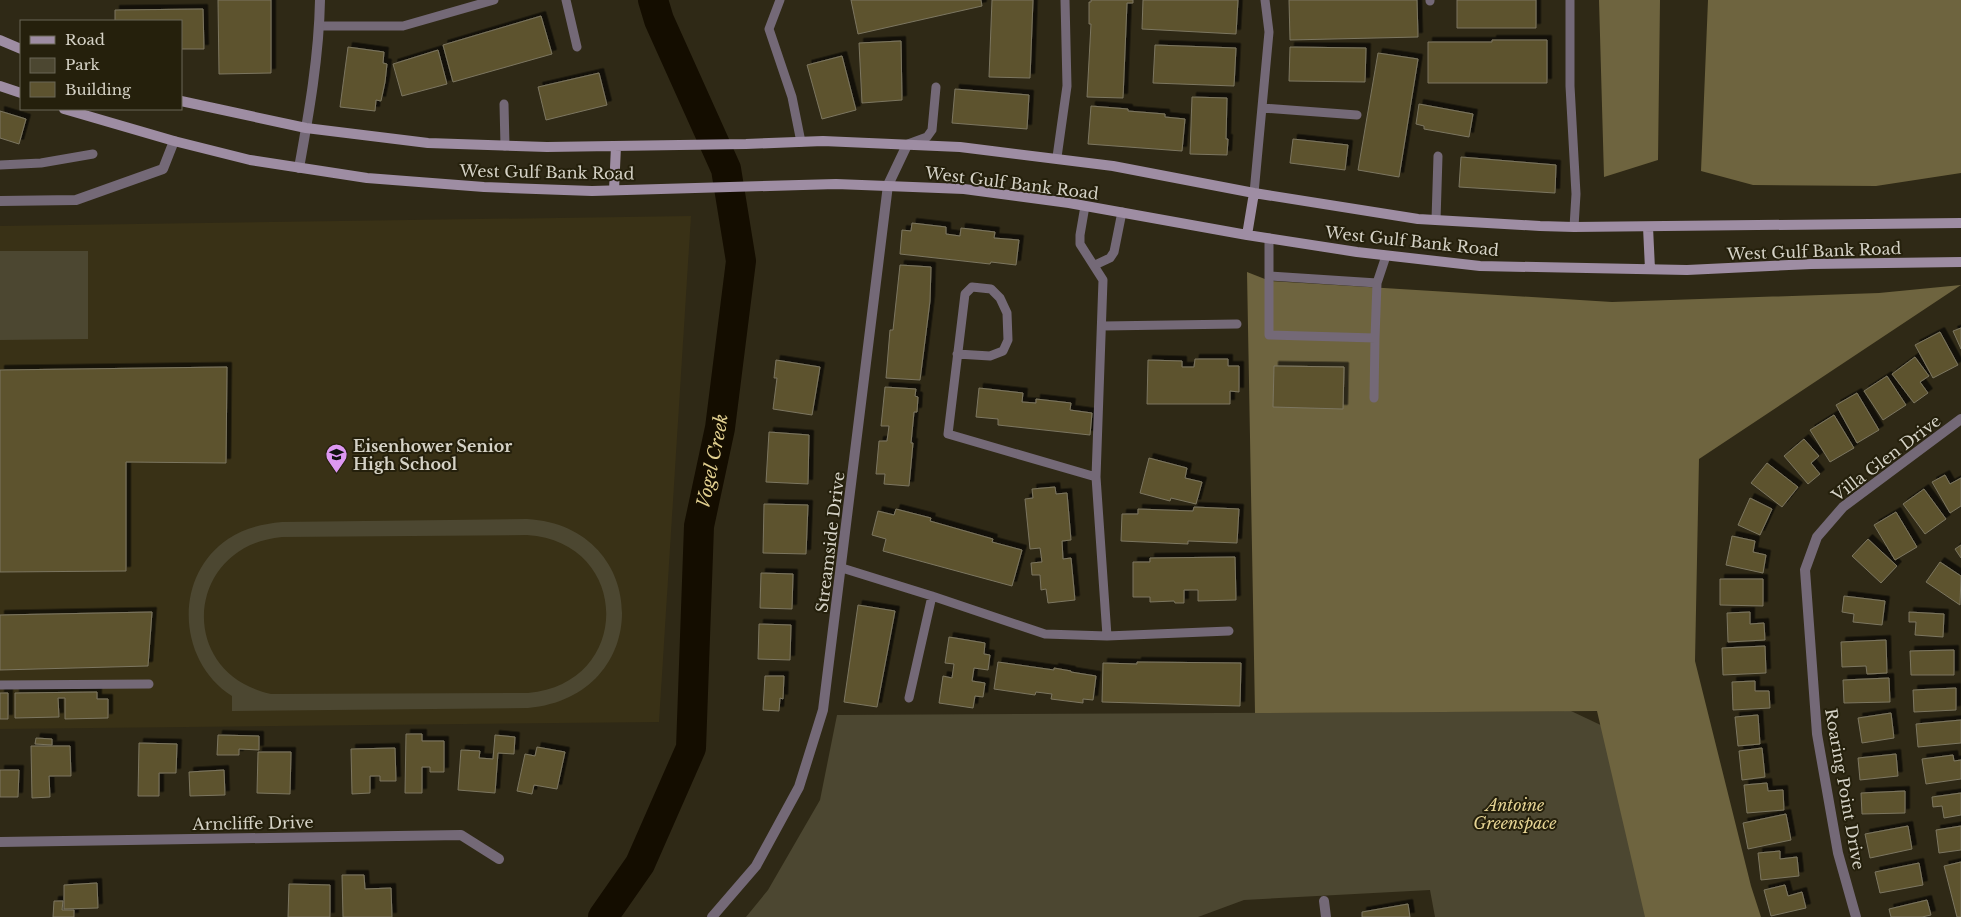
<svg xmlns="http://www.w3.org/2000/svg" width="1961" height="917" viewBox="0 0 1961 917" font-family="'Libre Baskerville',serif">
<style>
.built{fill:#393116}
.green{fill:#4c4731;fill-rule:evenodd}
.forest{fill:#6e643f}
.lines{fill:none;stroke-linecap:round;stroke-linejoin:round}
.river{stroke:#140d00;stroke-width:30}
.building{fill:#5d532f;stroke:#7c7660;filter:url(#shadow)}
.lane{stroke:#746977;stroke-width:9}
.street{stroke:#746977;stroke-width:10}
.secondary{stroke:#9e8da3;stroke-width:10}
.labels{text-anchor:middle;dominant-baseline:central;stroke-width:4;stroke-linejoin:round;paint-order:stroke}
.street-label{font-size:16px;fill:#d5d2c6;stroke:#25200c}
.poi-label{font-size:16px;font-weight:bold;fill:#d5d2c6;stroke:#25200c;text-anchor:start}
.park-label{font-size:16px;font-style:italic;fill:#e6d494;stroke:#25200c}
.water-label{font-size:18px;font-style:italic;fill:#e1cf8f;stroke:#25200c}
</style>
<defs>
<filter id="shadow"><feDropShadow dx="4.5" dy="-4.5" stdDeviation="0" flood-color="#0009"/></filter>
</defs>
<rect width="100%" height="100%" fill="#2f2916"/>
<path class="built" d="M691 216 659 722 0 729V226Z"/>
<path class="green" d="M0 251H88V339L0 340Z
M527 519C652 526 655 697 528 708L232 711V696C177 661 173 576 228 539 244 528 262 524 282 522ZM527 535C632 542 633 684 528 693L271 694C175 673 185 546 282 537Z
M1571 711 1607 728 1662 917H1435L1430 890 1244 900 1198 917H746L768 890 820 800 837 715Z"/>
<path class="forest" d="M1599 0H1660L1658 160 1604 177Z
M1708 0H1961V173L1876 186 1753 185 1701 171Z
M1247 272 1270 281 1612 302 1879 293 1961 285 1699 459 1695 661 1751 886 1761 917H1645L1597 711 1255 713Z"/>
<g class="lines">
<path class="river" id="s1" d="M603 917 640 864 691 748 699 526 720 428 741 261 726 169 659 20 653 0"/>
</g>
<path class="building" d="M218 0H271V73L219 74Z
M851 0H981L982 6 858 34Z
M992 0H1033L1030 78 989 77Z
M1091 0H1133V3H1127L1123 98 1087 97 1091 24H1089V2H1091Z
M1143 0H1238L1236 34 1142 29Z
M1289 0H1417L1418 37 1290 40Z
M1457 0H1536V28H1457Z
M203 9 204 49H181V21H115V10Z
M541 16 552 54 453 82 443 45Z
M1492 40H1547V83H1428V42H1492Z
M901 41 902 100 862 103 859 43Z
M1155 45 1236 48 1234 86 1153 83Z
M348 47 384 52 383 63 387 64 385 82 381 101 376 100 375 111 340 107Z
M1290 47 1366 48 1365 82 1289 81Z
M438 50 447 84 402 96 393 64Z
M1378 53 1418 59 1399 177 1358 170Z
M842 56 856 110 822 119 807 65Z
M599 73 607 105 546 120 538 87Z
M955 89 1029 95 1027 129 952 123Z
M1192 97 1227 98 1226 139H1228L1227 155 1190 154Z
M1419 104 1473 114 1469 137 1424 129V126L1416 124Z
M1091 106 1128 109V111L1165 114V117L1185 119 1182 151 1088 144Z
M0 111 26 119 19 144 0 138Z
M1293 139 1348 145 1345 170 1290 163Z
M1461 157 1556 165 1555 193 1459 187Z
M912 223 946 227V234L960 236 961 228 995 232 994 238 1019 240 1016 265 991 262 990 264 900 254 902 230 911 231Z
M900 265 931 267 930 301 920 380 886 378 890 330H893Z
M1961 328V349L1953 331Z
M1940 332 1958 365 1933 378 1915 345Z
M1915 357 1929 376 1920 382 1928 393 1914 403 1892 374Z
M1195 359H1228V366H1239V392L1230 391V404H1147L1148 360 1182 361V367H1194Z
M776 360 820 367 812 415 773 409 777 378H774Z
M1274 366 1344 367 1343 409 1273 407Z
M227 367 226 463 126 462V571L0 572V370Z
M1887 376 1906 405 1883 420 1864 391Z
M885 387 916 389 915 396 918 397 917 412H914L911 443H913L909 486 884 484 885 474H876L879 441H887L889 426H881Z
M979 388 1023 393 1022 402 1036 403V399L1071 403 1070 410 1092 413 1090 435 998 425V419L976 417Z
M1857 393 1879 430 1857 443 1836 405Z
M1834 415 1854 448 1830 462 1810 430Z
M769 432 809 435 808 484 766 482Z
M1804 439 1819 456 1811 463 1820 474 1808 484 1784 456Z
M1149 458 1187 468 1185 478 1202 482 1196 504 1171 498 1170 501 1140 493Z
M1767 463 1798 487 1782 507 1751 483Z
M1945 475 1950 484 1961 478V506L1950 513 1932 482Z
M1055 487 1056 494 1067 493 1071 540 1062 541 1063 559 1071 558 1075 600 1048 603 1046 589 1041 590 1040 575H1032L1031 563 1042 562 1040 548 1030 549 1025 499 1033 498 1032 489Z
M1924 489 1946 519 1925 534 1903 504Z
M1750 498 1772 509 1760 535 1738 525Z
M764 504 808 505 806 554 763 553Z
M1194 507 1239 509 1237 543 1188 541V544L1121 541 1122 514H1138V509L1193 511Z
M896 509 931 518 930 521 993 539 992 542 1022 550 1012 586 883 551 886 539 872 535 878 511 894 515Z
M1896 512 1917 547 1895 560 1874 525Z
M1732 536 1755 541 1753 552 1766 555 1763 573 1726 565Z
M1868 539 1897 566 1881 583 1852 556Z
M1961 545V558L1955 549Z
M1235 557 1236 600 1198 601V590H1184V603H1175L1174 601 1150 602V597H1133V562H1150V558Z
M1940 562 1961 576 1960 605 1926 582Z
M761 573 793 574 792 609 760 608Z
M1720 579H1763V606L1720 605Z
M1844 596 1885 601 1882 625 1853 622 1854 614 1842 612Z
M858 605 895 611 877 707 844 702Z
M152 612 148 666 0 670V615Z
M1750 612V624L1764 623 1765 640 1728 642 1727 613Z
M1909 612 1944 614 1943 637 1915 635 1916 622H1909Z
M759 624 791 625 790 660 758 659Z
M949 637 985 643 984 654 990 655 988 670 974 668 972 681 985 683 983 697 975 696 973 708 939 703 943 676 952 678 954 664 945 663Z
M1886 640 1887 673 1867 674 1866 666 1842 667 1841 642Z
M1765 646 1766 673 1723 675 1722 648Z
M1954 650V675H1911L1910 651Z
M998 662 1054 670V668L1071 671V672L1096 676 1093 700 1083 699V703L1051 699 1052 694 1036 692 1035 695 994 689Z
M1137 662 1241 663 1240 706 1102 702 1103 663 1137 664Z
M765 676H784L783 699 780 698 779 711 763 710Z
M1889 678 1890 702 1844 703 1843 680Z
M1755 681V691H1769L1770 708 1733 710 1732 682Z
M1956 688V710L1914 712 1913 690Z
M97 692V699H108V718L65 719V698H58L59 717 15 718V693Z
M0 693H8V719H0Z
M1891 713 1894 738 1862 743 1858 718Z
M1758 715 1760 744 1738 746 1735 717Z
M1961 720V743L1918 747 1916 724Z
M406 734H422V741H444V772H430V767H422V793H405Z
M218 735 259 736V750L239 749V755H217Z
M495 735 515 737 514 754 498 753 495 793 458 790 461 750 480 751 479 758 493 759Z
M36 738 52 739V745L35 744Z
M139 743 177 744 176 773H159V796H138Z
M31 746H70L71 776H49L50 797 32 798Z
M537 747 565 752 557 789 534 785 532 794 517 791 525 754 535 756Z
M395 748 396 781H380V776H370V793L352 794 351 749Z
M1762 748 1765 777 1742 780 1739 751Z
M258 752H291L290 794 257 793Z
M1896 754 1898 776 1860 780 1858 758Z
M1953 755 1954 761 1961 760V779L1926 784 1922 759Z
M0 770H19L18 797H0Z
M224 770 225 795 190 796 189 772Z
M1767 783 1768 791 1783 790 1784 810 1747 813 1744 785Z
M1905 791V813L1862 814 1861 793Z
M1961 793V815L1944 818 1942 806 1933 807 1932 797Z
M1786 814 1791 840 1748 849 1743 823Z
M1908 826 1912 849 1870 858 1865 834Z
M1961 826V850L1939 853 1936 830Z
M1780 851V859L1797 857 1799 876 1761 880 1758 853Z
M1961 862V917H1957L1944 866Z
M1919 863 1923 885 1880 893 1875 872Z
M342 875H364L365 889 391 888 392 917H343Z
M97 883 98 908 64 909V885Z
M289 884 330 885V917H288Z
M1785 885 1788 896 1802 892 1806 908 1771 916 1764 890Z
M1927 900 1931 915 1922 917H1891L1889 909Z
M54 901H63L62 910H74V917H53Z
M1408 904 1410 917H1362V912Z"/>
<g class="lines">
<path class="lane" d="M566 0 577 47
M780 0 769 29 792 97 801 142
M1430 0V1
M1570 0V86L1576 194 1574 227
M320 26H403L494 0
M504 104 505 146
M1263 108 1357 115
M908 144 927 137 932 130 936 87
M1057 157 1067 86 1065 0
M0 165 41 163 93 154
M1254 193 1269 32 1265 0
M1085 206 1080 235V244L1103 280 1096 477 1107 636
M1436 220 1438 156
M1269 238V276L1377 283 1386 256
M1095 265 1110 258 1114 252 1122 212
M1269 276V335L1375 338 1377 283
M1103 326 1237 324
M957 354 990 356 1003 351 1008 340 1007 313 1000 298 991 289 972 287 965 294 948 434 1096 477
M1374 398 1375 338
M842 568 932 596 1045 634 1107 636 1229 631
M0 685 149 684
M909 698 932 596"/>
<path class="street" d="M299 168C309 113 319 56 320 0
M0 201 76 200 163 169 174 141
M0 842 461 835 499 859
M1324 901 1326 917
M712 917 756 866 799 787 823 710 888 185 907 145
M1856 917 1838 853 1817 734 1805 570 1817 537 1843 507 1961 419"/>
<path class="secondary" d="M0 40 21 49
M0 86 21 93
M181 101 306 128 428 143 547 147 746 144 823 141 960 147 1113 166 1254 193 1418 219 1540 226 1574 227 1961 223
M64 109 174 141 250 160 367 178 484 187 592 191 836 184 964 189 1069 203 1247 235 1357 252 1480 266 1687 270 1811 264 1961 262
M614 190 616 146
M1648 227 1650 269
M1247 235 1254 193"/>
</g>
<defs>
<symbol id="school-pin" viewBox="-11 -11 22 30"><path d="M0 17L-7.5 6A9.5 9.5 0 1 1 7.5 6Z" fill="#de98f2" stroke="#25200c"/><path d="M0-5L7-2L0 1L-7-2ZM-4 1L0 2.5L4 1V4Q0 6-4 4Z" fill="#111"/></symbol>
</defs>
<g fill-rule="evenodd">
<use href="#school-pin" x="324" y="442" width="25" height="34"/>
</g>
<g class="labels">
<g class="street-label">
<text transform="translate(547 172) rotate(1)">West Gulf Bank Road</text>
<text transform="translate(1012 183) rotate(7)">West Gulf Bank Road</text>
<text transform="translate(1412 241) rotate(6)">West Gulf Bank Road</text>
<text transform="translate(1814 251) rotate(-2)">West Gulf Bank Road</text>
<text transform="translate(1886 458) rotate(-37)">Villa Glen Drive</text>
<text transform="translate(830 542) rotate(-83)">Streamside Drive</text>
<text transform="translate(1845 789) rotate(80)">Roaring Point Drive</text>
<text transform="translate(253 823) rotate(-1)">Arncliffe Drive</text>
</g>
<g class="poi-label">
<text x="353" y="446">Eisenhower Senior<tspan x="353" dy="18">High School</tspan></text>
</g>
<g class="park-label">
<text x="1515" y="805">Antoine<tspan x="1515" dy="18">Greenspace</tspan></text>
</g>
<g class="water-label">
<text stroke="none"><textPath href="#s1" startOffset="480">Vogel Creek</textPath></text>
</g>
</g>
<rect x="20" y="20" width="162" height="90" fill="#25200c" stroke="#6b6756"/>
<rect x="30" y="36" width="25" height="8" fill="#9e8da3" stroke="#6b6756"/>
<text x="65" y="45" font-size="15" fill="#d5d2c6">Road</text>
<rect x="30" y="58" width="25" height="15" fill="#4c4731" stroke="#6b6756"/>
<text x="65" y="70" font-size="15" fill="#d5d2c6">Park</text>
<rect x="30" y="82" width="25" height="15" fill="#5d532f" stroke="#6b6756"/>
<text x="65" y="95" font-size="15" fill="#d5d2c6">Building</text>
</svg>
